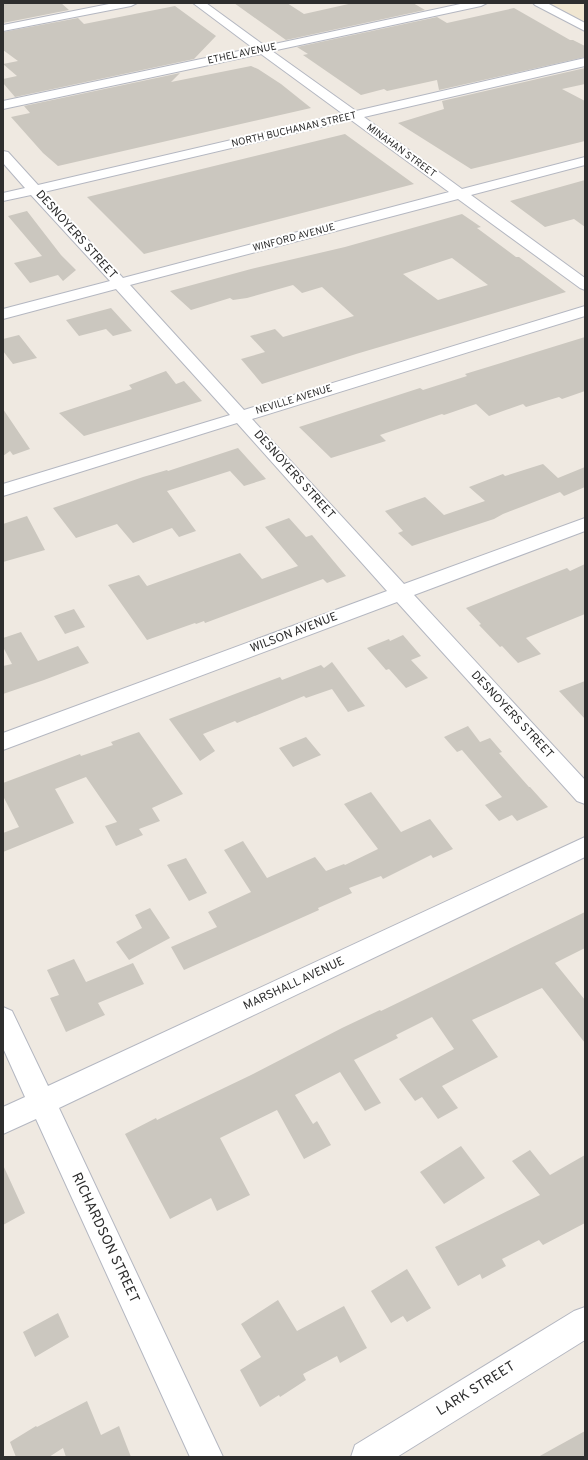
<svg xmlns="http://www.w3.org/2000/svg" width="588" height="1460" viewBox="0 0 588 1460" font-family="Overpass,sans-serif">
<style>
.education{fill:#f0e6d1}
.building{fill:#cbc7bf;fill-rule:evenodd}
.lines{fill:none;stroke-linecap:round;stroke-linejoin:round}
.street-casing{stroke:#b4b7c1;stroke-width:2}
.street{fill:#fff;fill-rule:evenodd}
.labels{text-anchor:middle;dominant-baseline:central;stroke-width:4;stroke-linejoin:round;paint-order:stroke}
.far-street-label{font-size:10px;fill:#2e2e2e;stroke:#fff}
.street-label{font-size:12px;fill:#2e2e2e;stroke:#fff}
.near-street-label{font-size:14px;fill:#2e2e2e;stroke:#fff}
</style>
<rect width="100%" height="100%" fill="#efe9e1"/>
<path class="education" d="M539 3H585V28Z"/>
<path class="building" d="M3 3H61L69 10 3 23Z
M234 3H287L304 14 353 3H413L425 10 286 40Z
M175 6 216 36 194 59 15 97 3 83V79L17 76 3 64 18 61 3 50V32L78 18 84 24Z
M514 8 570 40H573L585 46V57L439 90 437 80 387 91 384 89 361 95 303 55 308 54 297 47 437 17 447 23Z
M251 66 258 69 281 84 311 108 58 166 43 153 11 117 30 113 24 106 180 73 171 82Z
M585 68V84L562 89 585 101V141L471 169 398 123 444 109 442 101Z
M345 134 414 184 144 254 87 197Z
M585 180V227L574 219 545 227 510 201Z
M27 211 61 255 76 270 63 281 58 275 30 283 14 263 42 256 8 216Z
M462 214 481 227 477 228 516 257H519L566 292 356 354 262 384 241 359 265 352 250 336 275 329 283 337 354 316 322 287 302 293 293 285 247 298 233 300 230 298 191 310 170 291 251 269 345 247ZM452 258 488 285 438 300 403 274Z
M111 308 132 331 113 336 106 329 79 336 66 320Z
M19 335 37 358 13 364 3 351V339Z
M585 337V391L562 399 559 397 526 407 523 404 489 416 476 404 444 415 442 414 380 435 386 441 331 458 299 427 420 388 423 390 467 376 465 374Z
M166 371 176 384 184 381 202 401 84 436 59 413 132 389 129 385Z
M3 409 30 449 13 455 10 451 3 456Z
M238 448 266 479 244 486 230 471 167 491 196 531 179 537 172 528 133 543 117 524 76 538 53 508 143 477 167 470 168 471Z
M543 464 558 478 585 467V487L564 496 560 492 503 514 494 519 412 546 398 533 403 531 385 511 425 497 444 515 485 501 469 487 503 474 505 476Z
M27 516 45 550 3 562V524Z
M289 518 306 537 312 535 346 576 327 583 323 579 205 623 204 621 196 624 195 623 147 640 108 585 139 575 147 586 240 553 262 579 298 566 265 527Z
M585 564V614L526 638 541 654 518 663 502 646 500 647 479 625 481 624 466 608 567 568 570 571Z
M74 609 85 627 65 634 54 616Z
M21 632 38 661 78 646 89 663 44 680 3 694V666L12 664 3 647V638Z
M403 635 421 656 411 660 428 678 406 688 389 669 386 670 367 648 389 639 390 641Z
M332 662 365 706 348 712 332 689 306 698 304 696 237 723 235 721 203 734 215 751 200 761 169 719 280 677 282 680 321 665 324 668Z
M585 681V719L559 691Z
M468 726 480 742 490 738 502 752 499 753 529 787H530L548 807 517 821 512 815 499 821 485 805 502 797 462 750 457 752 444 737Z
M139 732 183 794 152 808 160 821 139 829 143 835 116 846 105 826 117 822 86 777 55 789 74 823 3 852V833L19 827 3 796V783L80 754 81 756 113 745 111 742Z
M306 737 321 755 293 767 279 748Z
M371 792 401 832 430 819 453 849 433 858 431 855 383 879 381 876 349 888 352 893 318 908 319 910 184 970 171 947 217 927 208 912 251 892 224 850 243 841 267 878 315 857 326 871 344 864 345 865 378 849 344 804Z
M186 858 207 893 189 901 167 865Z
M150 908 170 938 129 960 116 942 142 928 135 915Z
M585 912V948L555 963 585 1000V1043L542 988 472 1020 498 1057 442 1086 458 1108 438 1119 422 1097 415 1101 399 1079 454 1049 432 1017 396 1035 398 1038 354 1060 381 1103 365 1111 340 1072 295 1095 313 1124 317 1121 331 1145 304 1159 277 1110 220 1138 250 1195 217 1211 211 1198 170 1219 125 1134 156 1118 157 1120 249 1076 342 1028 380 1010 381 1011Z
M74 959 86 982 133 963 144 984 98 1003 105 1015 66 1032 50 998 59 995 47 970Z
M461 1146 485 1178 444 1204 420 1172Z
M530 1150 550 1175 585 1155V1223L543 1245 539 1240 502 1259 506 1266 482 1279 480 1274 458 1286 435 1247 540 1195 512 1161Z
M3 1165 25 1213 3 1225Z
M407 1269 431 1308 407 1322 403 1316 391 1323 371 1291Z
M278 1300 297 1331 344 1306 367 1348 340 1363 337 1356 303 1374 306 1380 280 1397 279 1395 260 1407 240 1370 261 1357 241 1324Z
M58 1313 69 1337 35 1357 23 1332Z
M87 1401 101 1435 119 1426 131 1457H66L63 1448 49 1457H16L10 1442 36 1426 37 1427Z
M585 1431V1457H538Z"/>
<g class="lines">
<defs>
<path id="street" d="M114 3H137L131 6 3 31V25Z
M193 3H206L265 46 465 3H487L481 6 272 51 356 111 585 58V66L364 117 462 189 585 157V165L471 195 585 278V290L580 288 458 199 130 285 244 410 585 306V316L252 419 404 584 585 518V531L414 595 585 780V804L577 801 397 602 3 750V733L387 591 237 423 3 496V484L230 415 116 289 3 319V309L110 281 31 195 3 201V193L25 188 3 163V151L8 152 38 185 343 114 261 54 3 109V101L253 48ZM351 120 449 192 123 278 44 192Z
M533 3H547L585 23V31L535 5Z
M585 837V857L59 1108 223 1457H190L36 1119 3 1134V1107L25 1097 3 1048V1007L12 1011 48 1086Z
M585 1307V1340L397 1457H351L355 1445 574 1311Z"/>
</defs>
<use href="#street" class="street-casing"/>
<use href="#street" class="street"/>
</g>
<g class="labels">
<g class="far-street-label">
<text transform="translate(242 54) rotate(-12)">ETHEL AVENUE</text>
<text transform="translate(294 130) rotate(-13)">NORTH BUCHANAN STREET</text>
<text transform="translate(401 151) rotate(36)">MINAHAN STREET</text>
<text transform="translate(294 238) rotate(-15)">WINFORD AVENUE</text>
<text transform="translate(294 400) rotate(-17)">NEVILLE AVENUE</text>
</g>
<g class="street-label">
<text transform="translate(76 235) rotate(48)">DESNOYERS STREET</text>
<text transform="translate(294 475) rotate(48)">DESNOYERS STREET</text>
<text transform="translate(294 633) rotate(-21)">WILSON AVENUE</text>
<text transform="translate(512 715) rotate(47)">DESNOYERS STREET</text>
<text transform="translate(294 984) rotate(-25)">MARSHALL AVENUE</text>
</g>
<g class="near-street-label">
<text transform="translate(105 1238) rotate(65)">RICHARDSON STREET</text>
<text transform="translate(476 1389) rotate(-32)">LARK STREET</text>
</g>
</g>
<rect width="588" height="1460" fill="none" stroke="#2e2e2e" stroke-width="8"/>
</svg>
